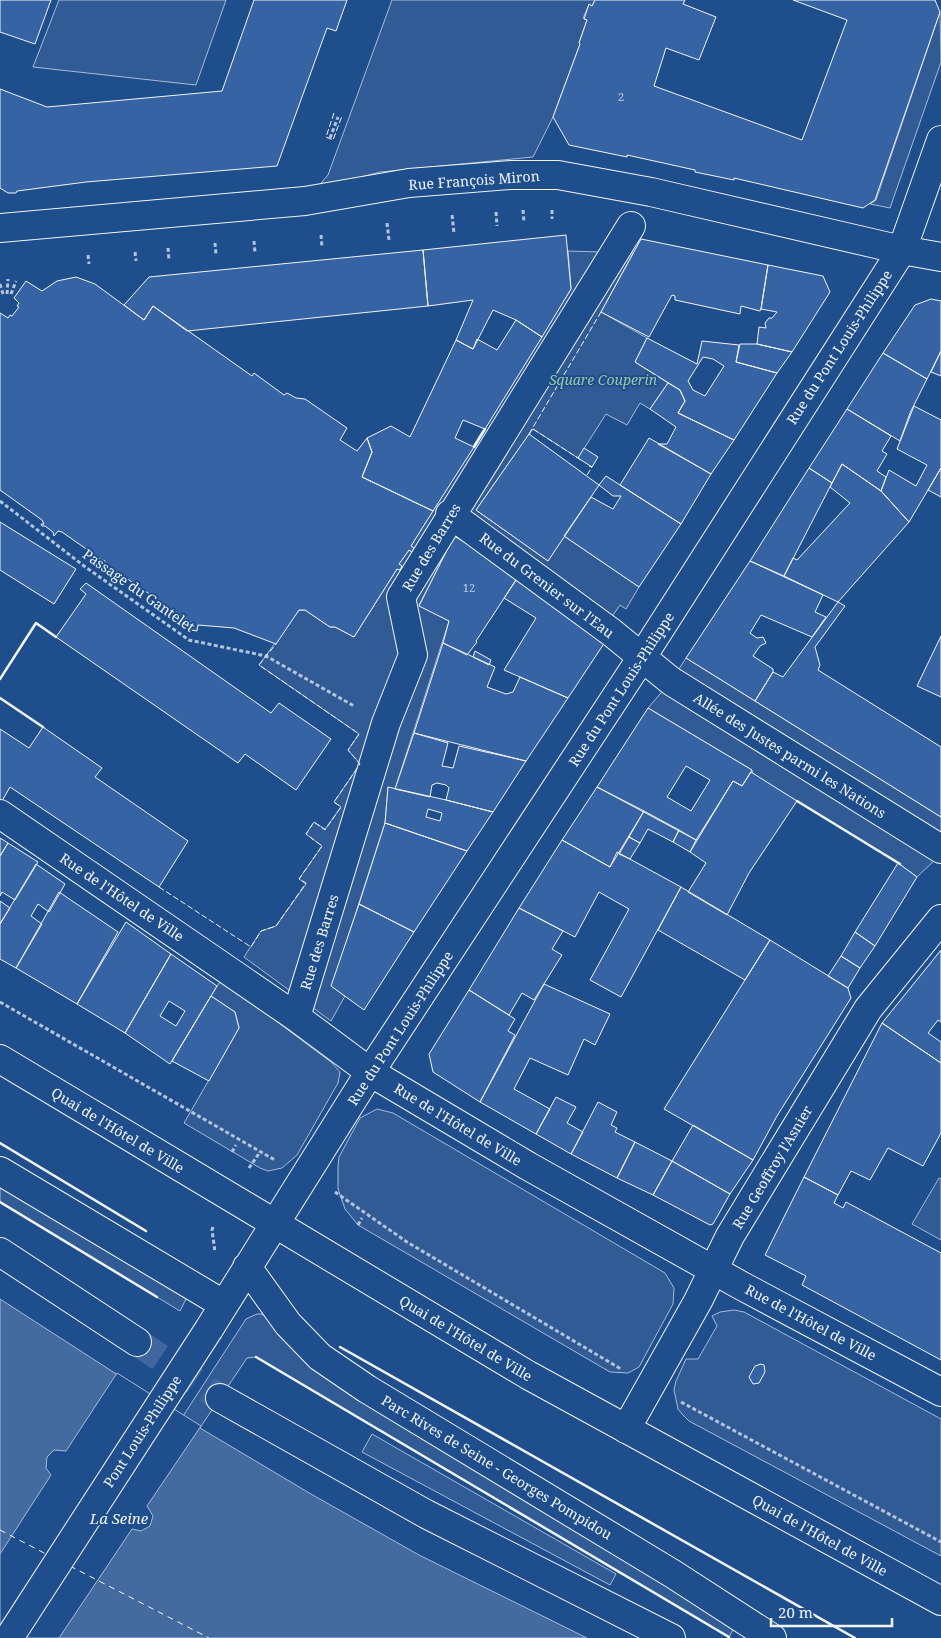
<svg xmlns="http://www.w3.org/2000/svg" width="941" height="1638" viewBox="0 0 941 1638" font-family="'Noto Serif',serif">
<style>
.built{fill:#305b95;stroke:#a8bbd7}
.water{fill:#446ba0;stroke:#a8bbd7}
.pier{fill:#1f4e8c;stroke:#a8bbd7}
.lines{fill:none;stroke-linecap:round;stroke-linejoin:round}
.ferry{stroke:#f2f6ff;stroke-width:1;stroke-dasharray:6 5;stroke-linecap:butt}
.building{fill:#3563a3;stroke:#f2f6ff;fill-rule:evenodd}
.minor-tunnel{stroke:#3f679d;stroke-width:28;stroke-dasharray:28 14;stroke-linecap:butt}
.minor-casing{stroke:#f2f6ff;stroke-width:30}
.major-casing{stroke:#f2f6ff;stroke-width:30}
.path{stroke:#b3c4dc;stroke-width:3;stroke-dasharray:4 2.5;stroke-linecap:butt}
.minor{stroke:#1f4e8c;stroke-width:28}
.major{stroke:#1f4e8c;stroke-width:28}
.minor-bridge-casing{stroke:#f2f6ff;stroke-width:30;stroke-linecap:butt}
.minor-bridge{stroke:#1f4e8c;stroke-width:28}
.fence{stroke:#f2f6ff;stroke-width:1;stroke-dasharray:6 2.5;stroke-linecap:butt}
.wall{stroke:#f2f6ff;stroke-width:2.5}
.labels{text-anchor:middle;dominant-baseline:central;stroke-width:4;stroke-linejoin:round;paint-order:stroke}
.number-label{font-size:11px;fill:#c3d1e8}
.street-label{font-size:14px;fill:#f2f6ff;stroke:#1f4e8c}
.park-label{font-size:14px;font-style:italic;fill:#97c8a6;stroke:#1f4e8c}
.water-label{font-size:15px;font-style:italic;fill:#f2f6ff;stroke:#1f4e8c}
</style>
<rect width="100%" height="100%" fill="#1f4e8c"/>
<path class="built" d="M59 0H226L196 85 33 67Z
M392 0H595L592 6 589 5 583 18 587 20 579 43 580 44 553 117 533 157 380 172 316 189 328 175Z
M940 12 941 62 890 208 870 204 876 200Z
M568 251 633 253 601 312 647 338 635 362 668 383 650 409 640 403 627 425 606 414 578 458 533 429 476 510 548 561 564 536 639 587 626 609 620 605 608 622 454 537 419 605 449 621 395 789 388 787 385 823 332 986 345 996 331 1021 244 957 261 931 276 926 306 884 299 879 322 846 306 834 314 822 325 829 341 807 334 802 360 764 348 750 359 734 259 665 299 610H305L330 627H335L354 637 397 569 400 570 402 566 399 564 409 550 412 552 414 548 411 546 414 541 571 289Z
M686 658 941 817V854L917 877 898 863 753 774 752 770 648 708 671 681Z
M221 980 331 1062 340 1072 338 1083 297 1155 282 1168 268 1171 260 1168 184 1123 239 1028 235 1012 211 996Z
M377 1109 393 1113 665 1273 674 1288 673 1304 639 1367 628 1373 610 1372 358 1225 345 1209 338 1189V1167L339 1157 360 1118Z
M939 1178 941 1179V1240L912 1224Z
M0 1183 187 1297 180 1311 0 1202Z
M734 1310 744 1312 941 1419V1556L689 1421 682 1414 678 1409 674 1390 676 1381 686 1359H698L717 1326 712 1316 720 1312Z
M257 1314H262L735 1626 729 1637 256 1357 247 1358 185 1450 39 1638 246 1319Z
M372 1434 616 1574 610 1585 362 1452Z"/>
<path class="water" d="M0 1299 200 1428 311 1494 419 1555 587 1638H0Z"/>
<path class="pier" d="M117 1373 201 1426 147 1506 153 1516 150 1526 141 1531 132 1529 59 1638H0V1554L51 1475 46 1468 47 1457 54 1450 66 1451Z"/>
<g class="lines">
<path class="ferry" d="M0 1530 46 1554
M70 1566 209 1638"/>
</g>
<path class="building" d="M0 0H51L35 44 0 32Z
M254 0H347L336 31 327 28 277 166 86 182 17 191 16 193H8L0 188V89L47 107 222 91Z
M595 0H685L683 4 716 17 699 60 666 48 654 86 802 140 847 20 793 0H935L940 12 875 200 863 208 734 178V180L695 172V170L627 155V157L569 145 553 117 580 44 579 43 587 20 584 19 589 4 592 6Z
M566 235 571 289 542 337 516 320 493 310 473 349 456 340 473 300 428 306 423 250Z
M641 239 768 265 761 309 760 311 741 306 740 314 675 300V296L672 295 649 337 601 312Z
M423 250 428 306 187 331 153 306 144 320 124 305 149 277Z
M768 265 823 276 830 292 792 352 757 344 759 327 766 328 765 323 769 318H772L777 312 761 309Z
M76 277 95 284 144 320 153 306 252 376 254 373 284 395 287 393 296 398 305 399 347 428 340 440 357 451 367 438 372 452 362 477 433 511 411 546 414 548 412 552 409 550 399 564 402 566 400 570 397 569 354 637 335 627H330L305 610H299L276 644 234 628 198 625 197 631 191 630 192 623 116 571 110 573 102 568 105 561 90 555 92 553 62 532 58 531 54 536 53 532 45 526H42L41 524H44L42 520 0 490V313L8 318 10 315 12 316 19 307 17 306 19 303 14 298 26 281 42 291 57 281Z
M931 299 941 301V351L927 379 883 353 915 305Z
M516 320 542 337 485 429 463 420 455 438 474 447 433 511 362 477 372 452 367 438 391 426 410 437 456 340 473 349 477 339 497 350Z
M647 338 697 364 702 341 739 345 736 362 777 373 734 440 678 413 685 401 680 390 635 362ZM703 357 713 359 724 366 705 396 693 390 688 381Z
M740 344H757L792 352 777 373 736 362Z
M941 351V376L931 372Z
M883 353 927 379 910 413 900 441 847 409Z
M668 383 680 390 685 401 678 413 734 440 711 474 658 444H667L676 427 650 409Z
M914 406 941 420V468L909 522 881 491 889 470 916 486 927 465 897 449Z
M847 409 891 436 882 451 887 454 877 471 886 477 881 491 842 464 832 483 809 468Z
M529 434 599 485 548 561 476 510Z
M649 438 711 474 681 524 620 485Z
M584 448 598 457 592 467 578 458Z
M842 464 881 491 909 522 838 602 784 576 793 558 797 560 850 503 830 487Z
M809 468 832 483 784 576 750 561Z
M941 468V497L928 490Z
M606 476 681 524 639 587 564 536 591 497 613 509 621 496H613L599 485Z
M0 522 76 569 54 604 0 570Z
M454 536 492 558 518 577 476 641 477 642 467 655 443 643 449 621 419 606Z
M750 561 823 595 815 612 826 617 812 637 761 615 750 633 757 638 763 637 766 643 760 646 753 656 773 669V672L755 701 686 658Z
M518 577 607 639 568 698 504 670 536 618 504 598Z
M86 583 271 713 279 703 331 739 296 790 245 754 238 763 56 637 86 594 80 589Z
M838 602 845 606 815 647 820 665 818 670 941 747V817L755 701 773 672 783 677Z
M941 636V697L917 686Z
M443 643 495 667 487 687 506 694 513 692 520 677 568 698 526 761 414 733Z
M475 651 491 660 489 665 473 657Z
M648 708 752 770 742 786 733 781 696 840 597 787ZM686 766 710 780 691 811 667 797Z
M43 727 102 768 95 777 188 841 159 887 10 787 2 801 0 800V729L29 748Z
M414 733 448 743 442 766 453 768 459 746 526 761 493 812 446 800 449 788 446 785 437 783 432 785 430 797 395 789Z
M751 772 797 801 749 873 727 915 688 892 706 863 690 852 733 781 742 786Z
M388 787 446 800 493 812 467 851 385 823ZM428 809 442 813 440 821 426 817Z
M597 787 644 811 610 867 562 840Z
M644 811 679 830 673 842 648 829 640 843 629 837Z
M385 823 467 851 414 932 359 904Z
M679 830 696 840 690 852 673 842Z
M629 837 640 843 630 859 619 854Z
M0 838 8 843 0 856Z
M562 840 610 867 617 852 681 887 621 997 590 980 629 909 599 892 575 937 519 908Z
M8 843 38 862 15 900 2 892 0 896V856Z
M898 863 917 877 875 946 855 932Z
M36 864 65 884 49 912 38 904 31 916 42 924 16 968 0 959V924Z
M681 887 770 940 745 980 658 930Z
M59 892 118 932 77 1004 16 968Z
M0 901 10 908 0 924Z
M359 904 414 932 364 1010 331 986Z
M519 908 563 931 552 949 562 955 534 1000 522 993 509 1015 469 990Z
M126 922 171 954 125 1033 77 1004Z
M855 932 875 946 860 968 841 956Z
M770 940 848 988 851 998 777 1116 753 1160 664 1109Z
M941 950V1022L938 1020 928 1033 941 1042V1063L882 1023Z
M171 954 217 986 170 1064 125 1033ZM169 1001 185 1011 176 1026 160 1016Z
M841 956 860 968 848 988 828 976Z
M544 984 610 1014 595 1045 584 1039 568 1075 530 1058 514 1089 550 1109 536 1134 480 1102Z
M469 990 515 1019 508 1031 515 1035 480 1102 433 1072 429 1054Z
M211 996 235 1012 239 1028 209 1081 172 1061Z
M882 1023 941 1063V1133L923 1166 888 1148 870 1180 851 1171 838 1195 804 1177Z
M556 1097 576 1107 567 1123 583 1132 571 1154 536 1134Z
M598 1102 617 1112 611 1125 617 1128 615 1132 635 1142 617 1178 571 1154Z
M693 1125 753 1160 730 1194 672 1161Z
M635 1142 672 1161 653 1195 617 1178Z
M672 1161 730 1194 713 1224 710 1225 653 1195Z
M804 1177 838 1195 834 1203 843 1208 846 1202 941 1253V1360L802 1285 806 1276 765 1255Z
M761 1364 764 1365 765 1372 759 1383 753 1384 749 1377 755 1366Z"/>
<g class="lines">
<path class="minor-tunnel" d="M137 1342 220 1398"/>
<defs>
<path id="minor" d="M0 228 305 201 409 183 511 175H558L651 192 902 250 941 257
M450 514 611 632 671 681 941 849
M0 814 296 1017 370 1072 528 1166 742 1286 941 1392
M296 1017 386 723 413 655 401 597 631 226
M0 1171 223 1304
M0 1252 137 1342
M247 1267 288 1324 320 1357 367 1389 673 1574 772 1638
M209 1329 370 1072 642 657 902 250 941 140
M220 1398 426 1514 671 1638
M626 1429 698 1301 730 1236 868 1009 941 919"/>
<path id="major" d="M0 1059 528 1375 941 1601"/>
</defs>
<use href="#minor" class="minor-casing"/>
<use href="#major" class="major-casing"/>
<path class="path" d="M330 138 338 117
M523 210 524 222
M552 210V219
M496 212 497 226
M452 215 454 233
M387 223 389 240
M321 235 322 247
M254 241 255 253
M215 243 216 255
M168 248 169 260
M135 252 136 261
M88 255 89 264
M0 284 3 294
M7 294 8 279
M11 294 16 281
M0 501 84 566 189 640 266 656 354 706
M0 1002 275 1160
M232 1152 236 1145
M249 1168 260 1152
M335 1192 407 1242 621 1369
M358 1225 362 1218
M213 1227 212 1230 215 1252
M681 1402 941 1542"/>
<use href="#minor" class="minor"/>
<use href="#major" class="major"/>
<defs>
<path id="minor-bridge" d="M9 1638 209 1329"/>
</defs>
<use href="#minor-bridge" class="minor-bridge-casing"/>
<use href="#minor-bridge" class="minor-bridge"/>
<path class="fence" d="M334 113 326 137 333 140 342 116
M533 429 581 460
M529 434 601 312
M587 475 592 467 589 466
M159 887 251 947 261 931 276 926 306 883 299 879 322 846 306 834 314 822 325 830 341 807 334 802 360 764 348 750 359 734 259 665 276 644"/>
<path class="wall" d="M474 447 485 429
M0 679 36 623 56 637
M0 698 43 727
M797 801 900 864
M0 1143 146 1231
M0 1202 157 1297
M340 1347 855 1638
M256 1357 729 1637"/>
</g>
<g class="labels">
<g class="number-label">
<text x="621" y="96">2</text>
<text x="469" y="587">12</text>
</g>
<g class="street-label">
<text transform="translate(474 180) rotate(-4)">Rue François Miron</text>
<text transform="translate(839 347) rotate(-57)">Rue du Pont Louis-Philippe</text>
<text transform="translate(431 547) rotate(-59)">Rue des Barres</text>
<text transform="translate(547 585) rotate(37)">Rue du Grenier sur l'Eau</text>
<text transform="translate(139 590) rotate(35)">Passage du Gantelet</text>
<text transform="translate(621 689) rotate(-57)">Rue du Pont Louis-Philippe</text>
<text transform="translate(790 755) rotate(32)">Allée des Justes parmi les Nations</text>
<text transform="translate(122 897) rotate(34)">Rue de l'Hôtel de Ville</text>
<text transform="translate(319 942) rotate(-73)">Rue des Barres</text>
<text transform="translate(400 1028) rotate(-57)">Rue du Pont Louis-Philippe</text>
<text transform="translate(458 1124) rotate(31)">Rue de l'Hôtel de Ville</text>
<text transform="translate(118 1130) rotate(31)">Quai de l'Hôtel de Ville</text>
<text transform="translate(772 1167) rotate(-59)">Rue Geoffroy l'Asnier</text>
<text transform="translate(811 1322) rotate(28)">Rue de l'Hôtel de Ville</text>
<text transform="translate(466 1338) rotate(31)">Quai de l'Hôtel de Ville</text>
<text transform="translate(142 1431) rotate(-57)">Pont Louis-Philippe</text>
<text transform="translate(497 1467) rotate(31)">Parc Rives de Seine - Georges Pompidou</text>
<text transform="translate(820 1535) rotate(29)">Quai de l'Hôtel de Ville</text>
</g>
<g class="park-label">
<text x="603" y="379">Square Couperin</text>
</g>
<g class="water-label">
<text x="119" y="1518">La Seine</text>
</g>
</g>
<path d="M771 1618v8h121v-8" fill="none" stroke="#f2f6ff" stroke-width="2.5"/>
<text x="778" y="1618" font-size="15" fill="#f2f6ff" stroke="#1f4e8c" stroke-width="4" paint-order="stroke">20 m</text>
</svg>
